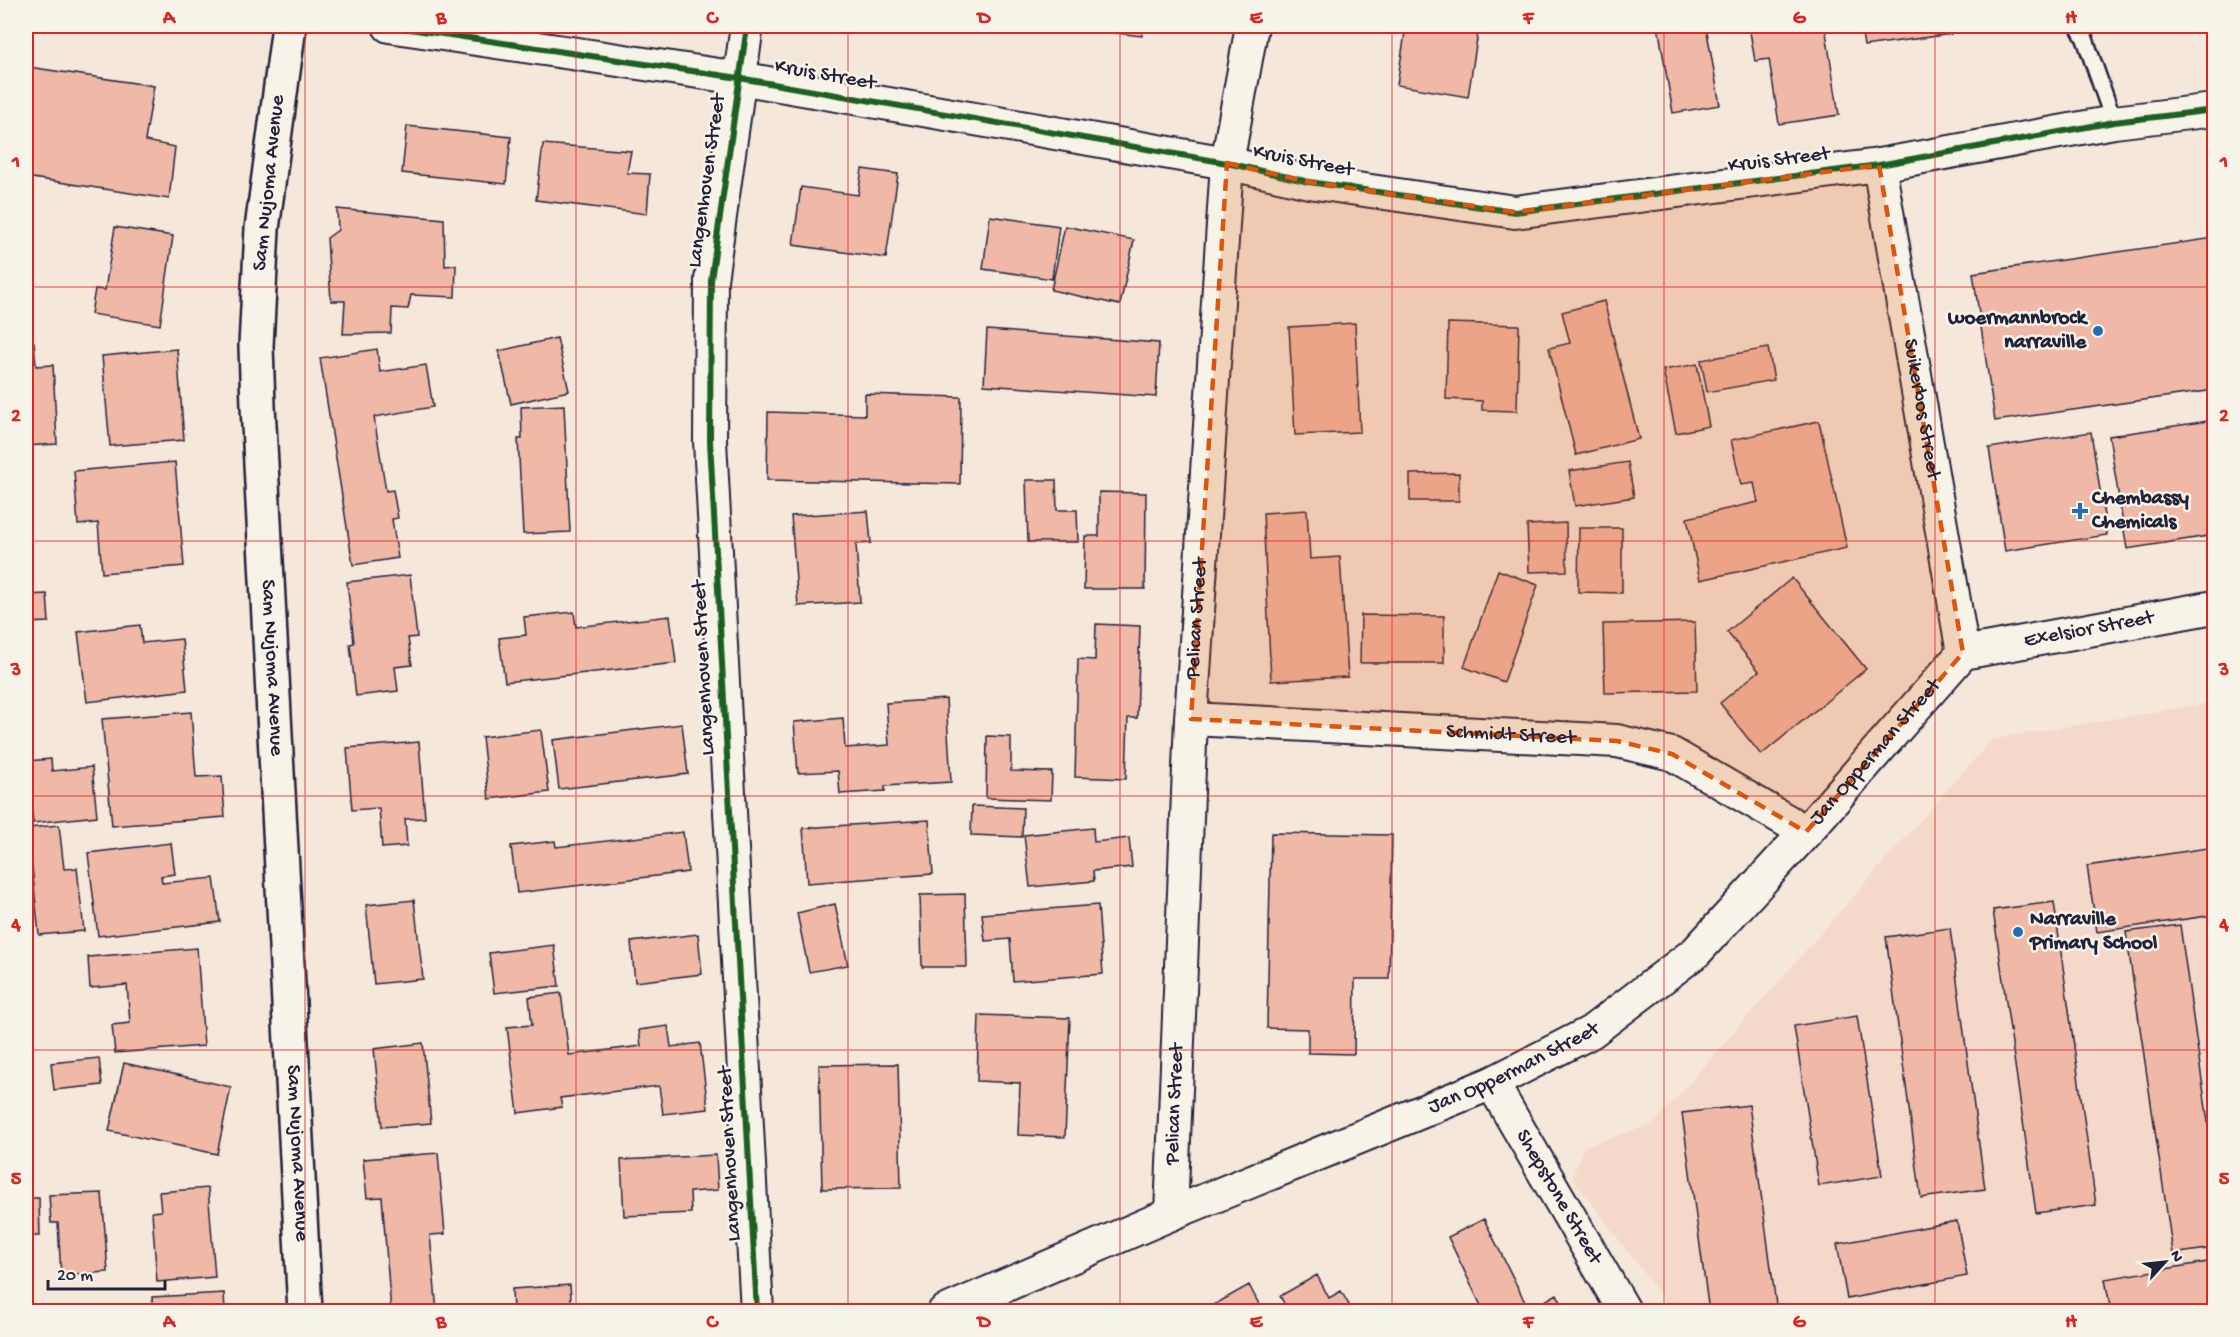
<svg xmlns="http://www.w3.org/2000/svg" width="2240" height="1337" viewBox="0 0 2240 1337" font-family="'Gochi Hand',sans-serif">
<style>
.built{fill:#f4d9cb}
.building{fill:#f0b8a7;stroke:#22223b;stroke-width:1.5}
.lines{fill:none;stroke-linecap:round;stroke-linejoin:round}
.service-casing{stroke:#22223b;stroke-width:20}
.minor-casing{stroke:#22223b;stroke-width:36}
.tertiary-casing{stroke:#22223b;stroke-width:38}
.service{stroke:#f7f3e8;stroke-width:15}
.minor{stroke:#f7f3e8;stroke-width:32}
.tertiary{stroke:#f7f3e8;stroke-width:33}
.cycleway-casing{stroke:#f7f3e8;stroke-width:10}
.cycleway{stroke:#1b5e20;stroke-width:6}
.marked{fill:#de560e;fill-opacity:0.2;stroke:#de560e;stroke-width:4.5;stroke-dasharray:12 8;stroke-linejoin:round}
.grid{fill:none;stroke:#d62828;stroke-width:1.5;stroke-opacity:0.55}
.poi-dot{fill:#1f6fb2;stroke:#f7f3e8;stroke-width:2}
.labels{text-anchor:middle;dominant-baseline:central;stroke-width:5;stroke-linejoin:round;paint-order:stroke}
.street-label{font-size:21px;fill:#22223b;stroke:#f7f3e8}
.poi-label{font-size:21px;font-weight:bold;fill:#22223b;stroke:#f7f3e8;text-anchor:start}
.neatline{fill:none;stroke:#d62828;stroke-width:2}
.grid-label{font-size:20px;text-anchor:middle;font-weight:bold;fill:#d62828}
</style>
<rect width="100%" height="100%" fill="#f6e7db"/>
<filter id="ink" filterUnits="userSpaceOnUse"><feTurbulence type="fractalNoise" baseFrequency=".0167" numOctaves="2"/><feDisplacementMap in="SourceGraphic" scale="12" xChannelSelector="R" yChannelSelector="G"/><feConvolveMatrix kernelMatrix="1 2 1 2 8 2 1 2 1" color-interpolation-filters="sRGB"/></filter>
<g filter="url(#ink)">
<path class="built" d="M2214 702V1311H1672L1572 1177 1584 1146 1653 1124 1992 739Z"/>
<path class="building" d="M1071 26H1143L1142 36 1071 28Z
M1406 26H1479L1468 97 1397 85Z
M1658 26H1706L1720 105 1673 113Z
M1749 26H1825L1839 115 1779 124 1769 59 1755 61Z
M1861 26H1949L1951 34 1864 46Z
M29 67 154 86 145 141 175 147 169 199 26 177V110Z
M407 126 511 137 506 184 402 173Z
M543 144 631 151 627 173 650 174 647 214 536 200Z
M862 169 898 174 886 258 793 245 801 187 858 195Z
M337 209 444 219 445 266 456 265 455 297 411 295 408 309 392 308 391 333 343 334 345 301H331L327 238 338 230Z
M990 216 1059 226 1052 279 983 269Z
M1065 226 1134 240 1120 305 1051 290Z
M115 227 173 236 160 325 91 314 95 289 105 290Z
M2214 238V390L1995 421 1973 273Z
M1604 301 1639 439 1576 455 1549 348 1570 343 1562 312Z
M1355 323 1360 432 1295 435 1289 327Z
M1448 323 1519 325 1517 411 1482 410V401L1446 399Z
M987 330 1159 343 1156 397 984 385Z
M557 338 569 391 511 404 499 351Z
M26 342H34L36 366 53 365 57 444 26 446Z
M1768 348 1774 380 1707 392 1701 360Z
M177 349 184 440 110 446 102 356Z
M377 349 380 372 426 365 433 407 374 417 386 491 393 490 398 518 392 519 398 558 353 565 320 358Z
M1697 364 1709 426 1676 433 1663 370Z
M865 394 961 397 960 484 767 480 768 412 865 415Z
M564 405 570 532 523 534 518 439H522L521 407Z
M2214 420V535L2127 549 2109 436Z
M1819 421 1847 548 1700 580 1687 518 1758 502 1754 483 1741 485 1731 440Z
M2091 432 2107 535 2005 551 1989 448Z
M175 462 184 566 102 573 98 523 78 525 74 471Z
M1628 462 1634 497 1575 506 1569 471Z
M1459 473V501H1410V474Z
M1026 480H1056L1057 510H1077L1078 542H1028Z
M1099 492 1146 493 1145 589H1084L1085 536H1099Z
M1307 510 1310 559 1340 557 1348 677 1271 681 1263 513Z
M868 511 871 543 856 544 860 602 798 606 791 516Z
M1566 523 1567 571 1529 572 1527 525Z
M1579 528H1622V593L1578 592Z
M1498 570 1538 585 1504 682 1464 667Z
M410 575 417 637 408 638 412 665 395 667 398 691 356 696 350 644 354 643 347 582Z
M1792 578 1866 669 1761 755 1720 703 1759 671 1727 632Z
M47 594 49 622 26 623V595Z
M574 612 576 627 670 616 676 663 505 682 499 638 526 635 524 617Z
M1361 615 1444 616V663H1360Z
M1695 622 1697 691 1605 693 1603 624Z
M1096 624 1140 626 1137 718H1128L1126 779 1075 777 1078 659 1095 660Z
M140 625 142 643 182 639 187 690 87 702 78 632Z
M946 699 951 782 885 786V791L840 794 838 771 798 773 794 722 843 718 845 748 889 745 886 703Z
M191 712 196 777 222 776 225 817 112 826 102 719Z
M682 724 688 774 559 789 553 740Z
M541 730 549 792 489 799 482 737Z
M987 736 1011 737V771L1052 772 1051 800 986 798Z
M419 742 425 818 405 819 407 846 382 848 379 808 352 810 347 748Z
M51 759 52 771 92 767 97 816 33 823 27 761Z
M972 806 1023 808 1022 837 971 835Z
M929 820 933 874 807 883 803 828Z
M59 825 64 869 77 868 84 931 39 935 28 828Z
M1093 828 1094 842 1129 838 1132 867 1093 871 1094 881 1030 887 1024 835Z
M683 832 688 872 517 893 511 846 555 841 556 847Z
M1271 833 1392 835 1389 979H1355L1354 1054 1308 1053V1029L1267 1028Z
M171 843 175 874 161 876 162 883 214 878 220 922 98 936 88 853Z
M2214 847V915L2097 932 2087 866Z
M965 894 967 967H922L920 895Z
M414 900 423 979 374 984 366 905Z
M2054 902 2096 1205 2036 1213 1993 910Z
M835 904 848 965 809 972 797 913Z
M1098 905 1103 974 1013 981 1010 939 985 941 982 914Z
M2180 925 2214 1165V1248L2173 1254 2126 932Z
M1950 928 1985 1189 1921 1198 1886 937Z
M698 934 702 974 635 982 631 942Z
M554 945 559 986 494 993 489 953Z
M197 948 204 1046 115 1053 112 1025 130 1023 127 985 90 988 88 957Z
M561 993 569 1055 641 1046 639 1030 668 1026 671 1047 700 1043 708 1109 663 1114 659 1086 560 1098 562 1107 518 1113 507 1027 532 1025 529 997Z
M979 1015 1070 1018 1065 1137 1018 1135 1020 1083 977 1081Z
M1857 1016 1882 1176 1819 1186 1794 1026Z
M26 1021 30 1062 26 1063Z
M423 1043 431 1123 382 1127 374 1049Z
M99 1058 102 1085 54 1090 51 1063Z
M124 1063 231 1087 217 1154 109 1131Z
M898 1064 901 1188 822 1189 819 1065Z
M1749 1105 1777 1312H1709L1682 1113Z
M438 1153 445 1234 430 1235 437 1312H391L382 1197 367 1198 363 1159Z
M716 1155 718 1190 690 1192 691 1213 624 1216 621 1160Z
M208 1188 215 1277 157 1282 152 1212 161 1211 159 1192Z
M102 1193 108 1272 61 1275 58 1223H51L49 1195Z
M26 1198H39L40 1236H26Z
M1484 1219 1526 1304 1511 1312H1484L1448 1237Z
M1957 1221 1967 1276 1847 1299 1837 1244Z
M2214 1261V1305L2176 1312H2111L2105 1279Z
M1317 1275 1329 1298 1341 1291 1353 1312H1289L1280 1296Z
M570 1285 572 1312H513L512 1289Z
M1249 1285 1263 1312H1201Z
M224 1293 225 1312H153L152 1297Z
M1557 1294 1566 1312H1526Z"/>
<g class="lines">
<defs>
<path id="service" d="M2078 26 2085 39 2114 122"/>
<g id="minor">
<path d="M389 26 739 78 1227 163 1309 182 1515 212 1879 165 2114 122 2214 110"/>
<path d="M747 26 711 280 710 441 757 1312"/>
<path id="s1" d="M1879 165 1963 653"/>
<path id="s2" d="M1963 653 2214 607"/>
<path id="s3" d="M1191 719 1617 741 1672 754 1806 832"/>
<path id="s4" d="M1492 1083 1625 1312"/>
<path id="s5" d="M1171 1214 1191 719 1227 163 1252 26"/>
<path id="s6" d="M944 1312 1171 1214 1492 1083 1591 1032 1696 952 1806 832 1963 653"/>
</g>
<g id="tertiary">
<path id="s7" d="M289 26 262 229 256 346 258 406 305 1312"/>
</g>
</defs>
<use href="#service" class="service-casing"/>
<use href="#minor" class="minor-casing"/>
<use href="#tertiary" class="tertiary-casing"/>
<use href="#service" class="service"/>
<use href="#minor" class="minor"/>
<use href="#tertiary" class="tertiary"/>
<defs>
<path id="cycleway" d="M389 26 739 78 1227 163 1309 182 1515 212 1879 165 2114 122 2214 110
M747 26 711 280 710 441 757 1312"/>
</defs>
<use href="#cycleway" class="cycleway-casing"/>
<use href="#cycleway" class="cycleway"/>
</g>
</g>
<path class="marked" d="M1227 163 1309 182 1515 212 1879 165 1963 653 1806 832 1672 754 1617 741 1191 719Z"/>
<path class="grid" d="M305 26V1312M576 26V1312M848 26V1312M1120 26V1312M1392 26V1312M1664 26V1312M1935 26V1312M26 287H2214M26 541H2214M26 796H2214M26 1050H2214"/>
<g class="poi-dot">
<circle cx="2098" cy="331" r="6"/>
<path d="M2077 502h6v6h6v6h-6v6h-6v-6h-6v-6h6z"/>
<circle cx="2018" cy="932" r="6"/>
</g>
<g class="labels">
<g class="street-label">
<text transform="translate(825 76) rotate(10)">Kruis Street</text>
<text transform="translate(1779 161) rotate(-7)">Kruis Street</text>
<text transform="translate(1303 162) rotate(11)">Kruis Street</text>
<text transform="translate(708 181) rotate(-82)">Langenhoven Street</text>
<text transform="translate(270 183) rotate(-84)">Sam Nujoma Avenue</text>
<text stroke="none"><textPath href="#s1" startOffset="248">Suikerbos Street</textPath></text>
<text stroke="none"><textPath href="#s5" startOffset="596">Pelican Street</textPath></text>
<text stroke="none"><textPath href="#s2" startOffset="128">Exelsior Street</textPath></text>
<text stroke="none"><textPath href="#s7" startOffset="644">Sam Nujoma Avenue</textPath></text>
<text transform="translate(705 668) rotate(-93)">Langenhoven Street</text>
<text stroke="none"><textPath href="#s3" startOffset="320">Schmidt Street</textPath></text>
<text stroke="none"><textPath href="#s6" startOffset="1106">Jan Opperman Street</textPath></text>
<text stroke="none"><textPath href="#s6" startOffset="620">Jan Opperman Street</textPath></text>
<text stroke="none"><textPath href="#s5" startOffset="110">Pelican Street</textPath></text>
<text stroke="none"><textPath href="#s7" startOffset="1130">Sam Nujoma Avenue</textPath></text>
<text transform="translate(731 1154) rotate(-93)">Langenhoven Street</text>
<text stroke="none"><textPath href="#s4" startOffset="132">Shepstone Street</textPath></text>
</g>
<g class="poi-label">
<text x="2086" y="319" text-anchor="end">woermannbrock<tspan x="2086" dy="24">narraville</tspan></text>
<text x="2092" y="499">Chembassy<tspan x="2092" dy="24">Chemicals</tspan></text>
<text x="2030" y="920">Narraville<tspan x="2030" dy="24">Primary School</tspan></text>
</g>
</g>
<rect width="2240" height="1337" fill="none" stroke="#f7f3e8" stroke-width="66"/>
<g transform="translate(2165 1262) rotate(63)" stroke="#f7f3e8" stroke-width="4.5" paint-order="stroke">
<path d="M0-4.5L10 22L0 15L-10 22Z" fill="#22223b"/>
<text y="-9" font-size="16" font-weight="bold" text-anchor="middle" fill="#22223b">N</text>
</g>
<path d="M48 1280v9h117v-9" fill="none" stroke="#22223b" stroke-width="3"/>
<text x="57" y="1280" font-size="18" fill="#22223b" stroke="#f7f3e8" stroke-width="4.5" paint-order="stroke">20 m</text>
<rect x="33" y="33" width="2174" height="1271" class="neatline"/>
<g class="grid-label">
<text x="169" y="23">A</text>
<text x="441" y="23">B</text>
<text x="712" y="23">C</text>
<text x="984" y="23">D</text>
<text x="1256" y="23">E</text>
<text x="1528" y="23">F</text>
<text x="1799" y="23">G</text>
<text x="2071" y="23">H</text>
<text x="16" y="167">1</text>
<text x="2224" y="167">1</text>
<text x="16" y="421">2</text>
<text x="2224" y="421">2</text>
<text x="16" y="675">3</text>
<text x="2224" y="675">3</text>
<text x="16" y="930">4</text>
<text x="2224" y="930">4</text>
<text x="16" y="1184">5</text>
<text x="2224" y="1184">5</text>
<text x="169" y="1327">A</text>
<text x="441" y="1327">B</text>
<text x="712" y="1327">C</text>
<text x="984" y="1327">D</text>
<text x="1256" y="1327">E</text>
<text x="1528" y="1327">F</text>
<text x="1799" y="1327">G</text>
<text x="2071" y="1327">H</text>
</g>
</svg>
